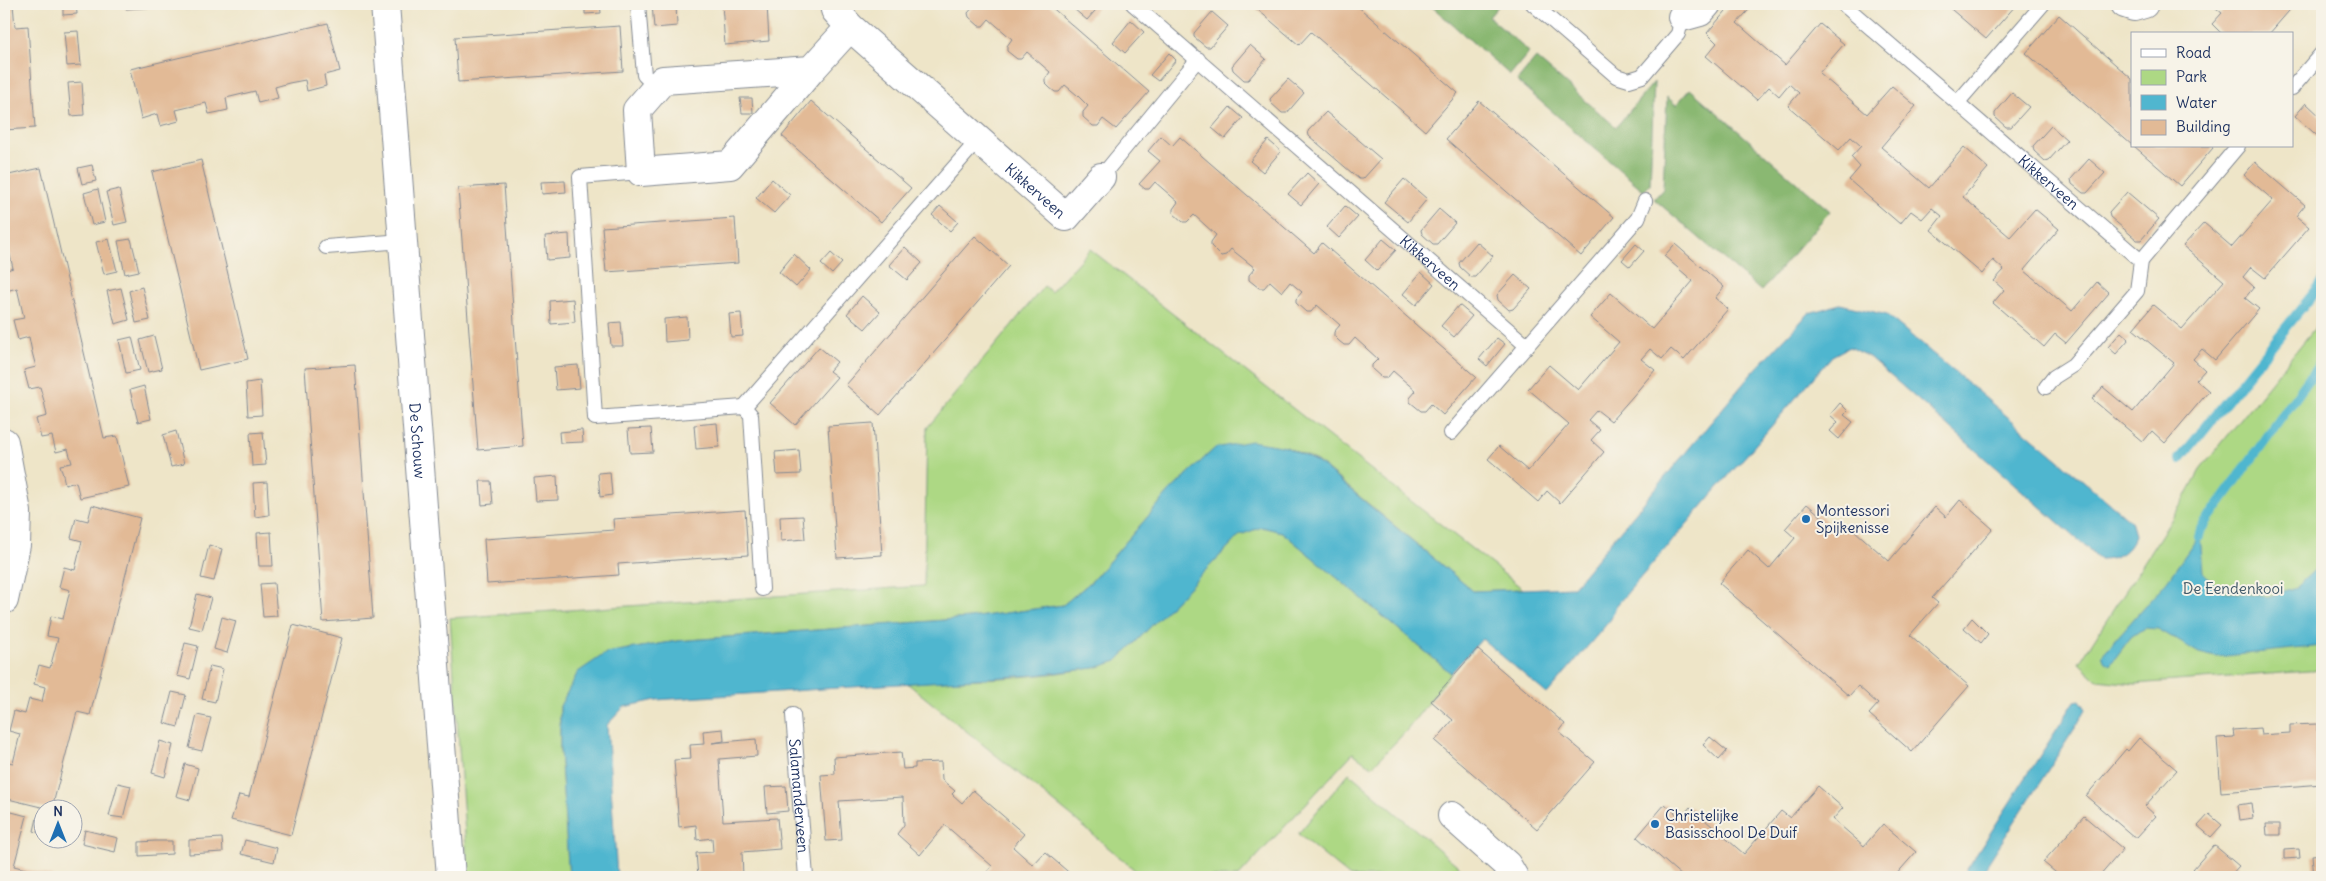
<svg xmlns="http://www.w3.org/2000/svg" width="2326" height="881" viewBox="0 0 2326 881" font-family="Delius,sans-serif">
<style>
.green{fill:#add884;stroke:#648471}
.forest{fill:#8ab872;stroke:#527468}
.water{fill:#50b6cf;stroke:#367296}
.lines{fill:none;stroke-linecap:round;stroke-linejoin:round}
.stream{stroke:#50b6cf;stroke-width:10}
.building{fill:#e2ba96}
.service-casing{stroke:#848a93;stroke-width:16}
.minor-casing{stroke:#848a93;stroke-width:30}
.service{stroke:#fff;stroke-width:14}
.minor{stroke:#fff;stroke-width:28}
.poi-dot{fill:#1f6fb2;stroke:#f7f3e8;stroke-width:2}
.labels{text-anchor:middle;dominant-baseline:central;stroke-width:4;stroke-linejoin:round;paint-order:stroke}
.street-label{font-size:15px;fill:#1b2f5e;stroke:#f7f3e8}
.poi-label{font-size:15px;fill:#1b2f5e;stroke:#f7f3e8;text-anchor:start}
.park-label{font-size:15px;fill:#405968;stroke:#f7f3e8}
</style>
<rect width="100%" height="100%" fill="#f7f3e8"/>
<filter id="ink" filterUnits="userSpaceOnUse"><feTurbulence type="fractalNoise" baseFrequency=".02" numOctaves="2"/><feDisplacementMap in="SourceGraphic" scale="10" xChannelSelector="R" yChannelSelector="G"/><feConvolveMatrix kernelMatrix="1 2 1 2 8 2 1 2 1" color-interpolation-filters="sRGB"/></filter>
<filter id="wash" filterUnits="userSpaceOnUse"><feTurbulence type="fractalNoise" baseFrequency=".0096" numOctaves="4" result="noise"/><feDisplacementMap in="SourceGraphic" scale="20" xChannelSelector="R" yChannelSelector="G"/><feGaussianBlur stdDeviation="1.12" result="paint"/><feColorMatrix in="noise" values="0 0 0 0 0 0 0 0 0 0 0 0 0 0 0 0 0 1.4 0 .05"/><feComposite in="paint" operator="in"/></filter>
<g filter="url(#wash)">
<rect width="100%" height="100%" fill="#eee5c8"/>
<path class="green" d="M1090 249 1523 589 1473 591 1317 461 1286 447 1215 448 1170 491 1092 581 1063 605 970 618 677 641 606 653 560 706V749L569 877H468L450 618 924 586 927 428 1044 286 1051 292Z
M2322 319V670L2135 684 2097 680 2079 663 2182 503 2200 470Z
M1262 527 1282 532 1451 673 1407 730 1372 767 1353 753 1238 877H1143L1071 816 907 683C972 678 1056 680 1117 661L1240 535Z
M1349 773 1471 877H1350L1298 834Z"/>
<path class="forest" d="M1429 4H1500L1489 17 1529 52 1510 75Z
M1536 58 1616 127 1654 82 1650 185 1644 191 1517 81Z
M1690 89 1830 211 1761 291 1654 199 1663 189 1667 97 1676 105Z"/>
<path class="water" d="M1840 304 1887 315 2131 521 2135 535C2129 552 2117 559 2100 559L1869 357 1849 347 1832 356 1616 606 1611 619 1547 694 1482 639 1451 673 1282 532 1262 527 1240 535 1117 661 1095 668 1034 675 656 700 624 707 607 725 617 877H569L560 749V706L578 672 606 653 677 641 970 618 1063 605 1092 581 1170 491 1215 448 1251 441 1286 447 1317 462 1473 591 1573 587 1753 372 1809 313Z
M2200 534 2203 572 2222 591 2267 597 2296 587 2322 563V646L2216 657 2199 653 2158 629 2144 628 2131 637 2110 665 2105 662 2101 656 2167 581Z
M2080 700 2086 709 2077 725 1979 877H1962L2075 701Z"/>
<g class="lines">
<path class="stream" d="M2180 459 2322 283
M2199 536 2201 529 2322 361"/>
</g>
<g id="blocks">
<path class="building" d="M4 4H13L15 27 28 26 35 128 4 130Z
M63 4H76L77 14 63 15Z
M125 4H159V7L126 9Z
M585 4H600L601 13 585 14Z
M652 4H676L677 26 654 28Z
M722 4H767L769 41 725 45Z
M972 4H1048L1149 92 1116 129 1103 119 1098 126H1093L1083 117V112L1088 106 1077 95 1065 85 1059 92H1055L1050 88 1045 83V79L1050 72 1027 52 1021 59H1017L1007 51V46L1012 39 989 19 983 26H979L969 17 968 13 974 6Z
M1079 4H1101L1087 20 1074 9Z
M1251 4H1327L1330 6 1332 4H1355L1458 93 1425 131 1311 32 1299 45Z
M1732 4H1754L1737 23 1785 65 1820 24 1844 44 1819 73 1867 114 1892 86 1916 106 1881 147 1929 188 1964 147 1988 168 1963 197 2010 237 2035 209 2059 229 2024 270 2072 311 2097 282 2109 293 2066 343 2055 334 2044 347 1993 303 2004 290 1994 281 2004 270 1993 260 1982 274 1931 230 1942 216 1932 208 1922 219 1911 211 1900 224 1849 180 1860 167 1851 157 1861 146 1851 137 1839 150 1788 106 1799 93 1789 84 1779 96 1769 87 1757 100 1706 56 1717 43 1707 33Z
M1945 4H2017L1986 39Z
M2211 4H2295L2269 34H2222L2212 24 2222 13Z
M1212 12 1228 26 1210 47H1206L1194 37V33Z
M2059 15 2132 79V145L2026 53Z
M1131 20 1144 32 1125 53 1113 42Z
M328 23 340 71 324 75 326 86 307 91 305 80 289 83 275 87 278 98 258 103 255 91 226 98 228 110 219 112 209 114 206 103 176 110 179 121 160 126 157 114 141 119 130 69Z
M620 26 623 71 458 82 455 37Z
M78 31 81 65 67 66 64 32Z
M1250 45 1266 59 1248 80H1244L1233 70 1232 66Z
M1169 53 1176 60 1158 81 1150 75Z
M1288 79 1304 93 1287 113H1282L1271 103 1270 99Z
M82 82 84 115 71 116 68 83Z
M2012 93 2029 107 2011 127H2006L1995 117V113Z
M740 98H752L753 113H742Z
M811 101 911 188 881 222 782 136Z
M1479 101 1614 217 1581 256 1446 139Z
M2306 103 2322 118V140L2295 116Z
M1230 107 1243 118 1225 139 1212 128Z
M1326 112 1381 159 1363 179H1359L1309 136 1308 131Z
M2051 126 2067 140 2049 160 2045 161 2034 151 2033 146Z
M1161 136 1172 146 1180 137 1314 253 1322 243 1476 377 1443 415 1431 404 1425 411H1421L1410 402V398L1416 391 1393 371 1387 378H1382L1372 369V365L1378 359 1355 338 1349 345H1344L1339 341 1334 336V332L1340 325 1317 305 1311 312H1306L1296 303V299L1302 292 1290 282 1282 292 1270 281 1264 288H1259L1249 280V275L1255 268 1231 249 1226 255 1221 256 1211 246V242L1216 235 1194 215 1187 222H1183L1173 213V209L1178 202 1155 182 1149 189H1145L1139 184 1160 161 1148 151Z
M1268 140 1281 151 1263 172 1250 161Z
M2134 146H2211L2213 148 2180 186Z
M2089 159 2105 173 2087 193H2083L2072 184 2071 179Z
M201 160 248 359 199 370 152 172Z
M2255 162 2305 205 2296 216 2309 227 2265 278 2251 267 2243 277 2254 287 2245 298 2259 309 2215 360 2202 349 2193 359 2205 370 2196 380 2209 391 2165 443 2152 431 2143 442 2092 399 2103 387 2133 412 2174 363 2133 329 2153 305 2182 329 2224 281 2183 246 2204 223 2232 247 2273 200 2244 175Z
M92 165 96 181 82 184 78 168Z
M41 168 104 438 117 436 129 487 80 498 76 482 65 485 63 475 60 465 72 463 68 449 56 452 52 436 41 438 36 419 47 416 44 401 40 387 29 389 24 370 36 367 32 352 29 337 18 340 13 320 24 318 17 288 6 291 4 281V271L13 268 6 239 4 240V176Z
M1307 173 1319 184 1301 205 1288 194Z
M772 179 790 195 774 213 756 198Z
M1404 179 1427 199 1408 222 1384 202Z
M565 181 566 192 542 194 541 182Z
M504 185 523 446 478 450 458 188Z
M98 189 105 222 92 225 84 193Z
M119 189 127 222 114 225 106 192Z
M2127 192 2159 219 2141 240H2137L2110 217 2109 212Z
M940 206 958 222 950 231 932 215Z
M1345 206 1358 217 1339 238 1327 227Z
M1439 209 1455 223 1437 244H1433L1422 234 1421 230Z
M735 218 738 263 606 272 602 227Z
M569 234 570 258 547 260 545 236Z
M975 236 1009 266 880 415 846 385Z
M109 239 117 271 104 274 96 242Z
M131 239 139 271 125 274 118 241Z
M1383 239 1396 250 1377 271 1365 260Z
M1477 242 1493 256 1475 277H1471L1460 267 1459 263Z
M1636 244 1644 251 1630 267 1622 260Z
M1675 244 1724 287 1715 298 1728 309 1684 360 1671 349 1662 359 1650 349 1641 359 1655 370 1633 396 1611 421 1597 410 1588 420 1600 430 1591 440 1604 452 1560 503 1547 491 1538 502 1488 459 1499 446 1528 471 1569 424 1528 389 1549 365 1578 390 1619 342 1590 317 1611 293 1652 329 1693 281 1664 256Z
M905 247 922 263 907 280 889 265Z
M831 253 842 263 832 274 821 264Z
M794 254 811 270 796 287 779 272Z
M1421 272 1434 284 1416 305 1403 294Z
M1515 275 1531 289 1513 309 1509 310 1498 300 1497 295Z
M142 287 150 320 136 323 129 291Z
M121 288 129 320 115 324 107 291Z
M862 296 880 312 865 329 847 314Z
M573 299 575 322 551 324 550 301Z
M1459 305 1472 316 1454 337 1441 326Z
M741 313 743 336 731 337 729 314Z
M687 317 688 340 665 342 664 319Z
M621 322 623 346H611L609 323Z
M2121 332 2129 339 2116 354 2108 347Z
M154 336 162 369 148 372 140 340Z
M132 337 140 370 126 373 119 340Z
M1497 338 1505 344 1487 366 1479 359Z
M819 347 837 362 829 371 837 377 795 425 770 403Z
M355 365 373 618 323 622 305 368Z
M578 365 580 388 556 390 554 367Z
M260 381 262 415 248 416 246 383Z
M144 386 151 419 138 422 130 390Z
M1840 403 1848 411 1844 415 1853 422 1839 439 1830 431 1838 422 1830 415Z
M717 423 719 447 696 449 694 425Z
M873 423 882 555 837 558 828 426Z
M651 428 653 452 630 453 628 429Z
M582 430 583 442 560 443 559 432Z
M176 431 184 464 171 467 163 435Z
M263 432 266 465 252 466 250 433Z
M799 450 801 474 777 475 775 452Z
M610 472 612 495 600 497 598 473Z
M557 476 558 500 536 501 534 478Z
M480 481H491L493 504 482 505Z
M267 482 269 515 255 517 253 483Z
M1960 500 1993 529 1932 598 1938 603 1910 635 1969 686 1912 752 1869 714 1878 704 1858 686 1849 696 1719 583 1748 550 1769 569 1795 538 1785 529 1807 504 1840 532 1847 524 1889 561 1935 507 1946 517Z
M92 505 140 518 90 715 77 712 52 808H45L4 798 7 782 4 781V761L13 763 20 734 9 731 14 711 25 714 29 699 42 702 45 687 34 684 39 665 50 668 58 638 47 636 51 616 63 619 70 590 59 587 64 567 75 570 82 541 71 538 76 518 88 521Z
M745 510 748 555 618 564 619 575 487 584 484 539 614 530 613 519Z
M803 516 805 539 781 541 780 517Z
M271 532 273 566H259L257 533Z
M209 545 222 549 214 581 201 578Z
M274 583 277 616 263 617 260 584Z
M197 594 211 598 202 630 189 627Z
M222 617 236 621 227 653 214 649Z
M1972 618 1988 634 1981 643 1964 628Z
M293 625 342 638 291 835 231 820 239 795 249 797Z
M185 643 198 646 190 679 177 676Z
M1477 649 1565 724 1559 732 1595 762 1537 829 1435 741 1453 720 1431 701Z
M210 666 223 669 215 702 202 699Z
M172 692 186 695 178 727 164 723Z
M197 715 211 718 202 751 189 748Z
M2317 724V731L2322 730V784L2221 792 2217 738 2234 737 2233 730 2260 728 2261 735 2275 734 2290 733V725Z
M723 729 724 741 712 743 756 739 757 756 719 759 723 821 777 818 780 849 742 852 743 877H698L696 853 713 852 712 838 697 840 696 825 679 827 674 760 691 759 690 745 704 744 703 731Z
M1710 737 1727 751 1719 760 1703 745Z
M2139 738 2177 770 2145 806 2156 816 2137 837H2134L2086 796 2126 749 2128 751Z
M160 741 173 745 165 777 152 773Z
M901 752 903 769 915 768V763L941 762 942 780 955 791 952 794 962 803 973 790 1024 834 1013 847 1033 865 1045 852 1074 877H983L992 866 945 825 920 855 897 834 904 825 903 797 839 801 842 840 826 841 821 775 835 774 834 757Z
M185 764 198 768 190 800 176 796Z
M118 783 131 786 123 818 109 816Z
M786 786 788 811 767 813 765 787Z
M1818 786 1843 808 1833 819 1864 846 1883 824 1916 852 1894 877H1683L1637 837 1665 804 1681 818 1690 807 1744 854 1781 811 1790 818Z
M2251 803 2253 818 2240 820 2238 805Z
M4 810 27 816 14 866 55 877H4Z
M2209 814 2222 825 2211 837 2198 826Z
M2084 816 2123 849 2099 877H2061L2043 862Z
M37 818 42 819V834L34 831Z
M2266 824H2280V835H2267Z
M85 830 118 838 115 852 82 844Z
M222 838 223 852 189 854V840Z
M245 840 277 848 274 862 241 854Z
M155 841H172V854L139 856V842Z
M2214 845 2239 866 2229 877H2203L2193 869Z
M2299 849 2300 858 2284 859V850Z
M2322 854V877H2314L2312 855Z"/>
</g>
</g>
<g filter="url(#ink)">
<use href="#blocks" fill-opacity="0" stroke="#848a93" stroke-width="1"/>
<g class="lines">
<defs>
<g id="service">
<path d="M638 4 644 75 656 87"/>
<path id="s1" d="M1133 4 1527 346"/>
<path d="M1533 4 1616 76 1629 80 1642 76 1678 34 1682 17 1677 4"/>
<path id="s2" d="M1843 4 2141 261 2137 291 2073 365 2054 377 2046 387"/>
<path d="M2292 88 2322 53"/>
<path d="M1958 102 2043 4"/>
<path d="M641 172 580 177 595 418 744 407 751 415 762 589"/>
<path d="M1101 177 1198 59"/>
<path d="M326 247 403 241"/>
<path d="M2141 261 2238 146"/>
<path d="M744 407 978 140"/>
<path d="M1451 433 1638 218 1645 201"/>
<path id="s3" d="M793 715 806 877"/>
</g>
<g id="minor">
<path id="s4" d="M385 4 451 877"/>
<path id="s5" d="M834 4 835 10 850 27 1066 217 1101 177"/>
<path d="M2125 4 2134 7 2144 4"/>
<path d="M1682 17 1700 12 1707 4"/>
<path d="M811 70 730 165 641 172 637 110 663 80 811 70 850 27"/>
<path d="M4 442 17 512 16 545 4 600"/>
<path d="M1452 816 1507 865 1514 877"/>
</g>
</defs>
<use href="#service" class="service-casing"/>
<use href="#minor" class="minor-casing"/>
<use href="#service" class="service"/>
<use href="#minor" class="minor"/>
</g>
</g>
<g class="poi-dot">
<circle cx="1806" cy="519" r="5"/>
<circle cx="1655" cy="824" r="5"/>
</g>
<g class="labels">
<g class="street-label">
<text stroke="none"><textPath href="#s2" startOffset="272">Kikkerveen</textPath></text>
<text stroke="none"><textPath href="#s5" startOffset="276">Kikkerveen</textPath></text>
<text stroke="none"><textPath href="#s1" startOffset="394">Kikkerveen</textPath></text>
<text stroke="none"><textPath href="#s4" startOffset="438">De Schouw</textPath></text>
<text stroke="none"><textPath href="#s3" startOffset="81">Salamanderveen</textPath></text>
</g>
<g class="poi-label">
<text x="1816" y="510">Montessori<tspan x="1816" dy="17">Spijkenisse</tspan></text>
<text x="1665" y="815">Christelijke<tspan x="1665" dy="17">Basisschool De Duif</tspan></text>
</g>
<g class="park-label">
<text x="2233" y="588">De Eendenkooi</text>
</g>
</g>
<rect width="2326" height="881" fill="none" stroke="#f7f3e8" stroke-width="20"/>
<rect x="2131" y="32" width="162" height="115" fill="#f7f3e8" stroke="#9fa5b1"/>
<rect x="2141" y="49" width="25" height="8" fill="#ffffff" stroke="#9fa5b1"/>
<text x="2176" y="58" font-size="15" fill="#1b2f5e">Road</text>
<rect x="2141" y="70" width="25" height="15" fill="#add884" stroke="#9fa5b1"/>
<text x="2176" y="82" font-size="15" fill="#1b2f5e">Park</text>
<rect x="2141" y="95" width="25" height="15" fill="#50b6cf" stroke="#9fa5b1"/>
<text x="2176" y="108" font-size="15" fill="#1b2f5e">Water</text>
<rect x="2141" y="120" width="25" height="15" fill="#e2ba96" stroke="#9fa5b1"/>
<text x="2176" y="132" font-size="15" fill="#1b2f5e">Building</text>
<g transform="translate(58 824)"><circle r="24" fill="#f7f3e8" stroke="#9fa5b1"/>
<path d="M0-4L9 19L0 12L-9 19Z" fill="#1f6fb2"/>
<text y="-8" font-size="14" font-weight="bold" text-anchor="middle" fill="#1b2f5e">N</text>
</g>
</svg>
